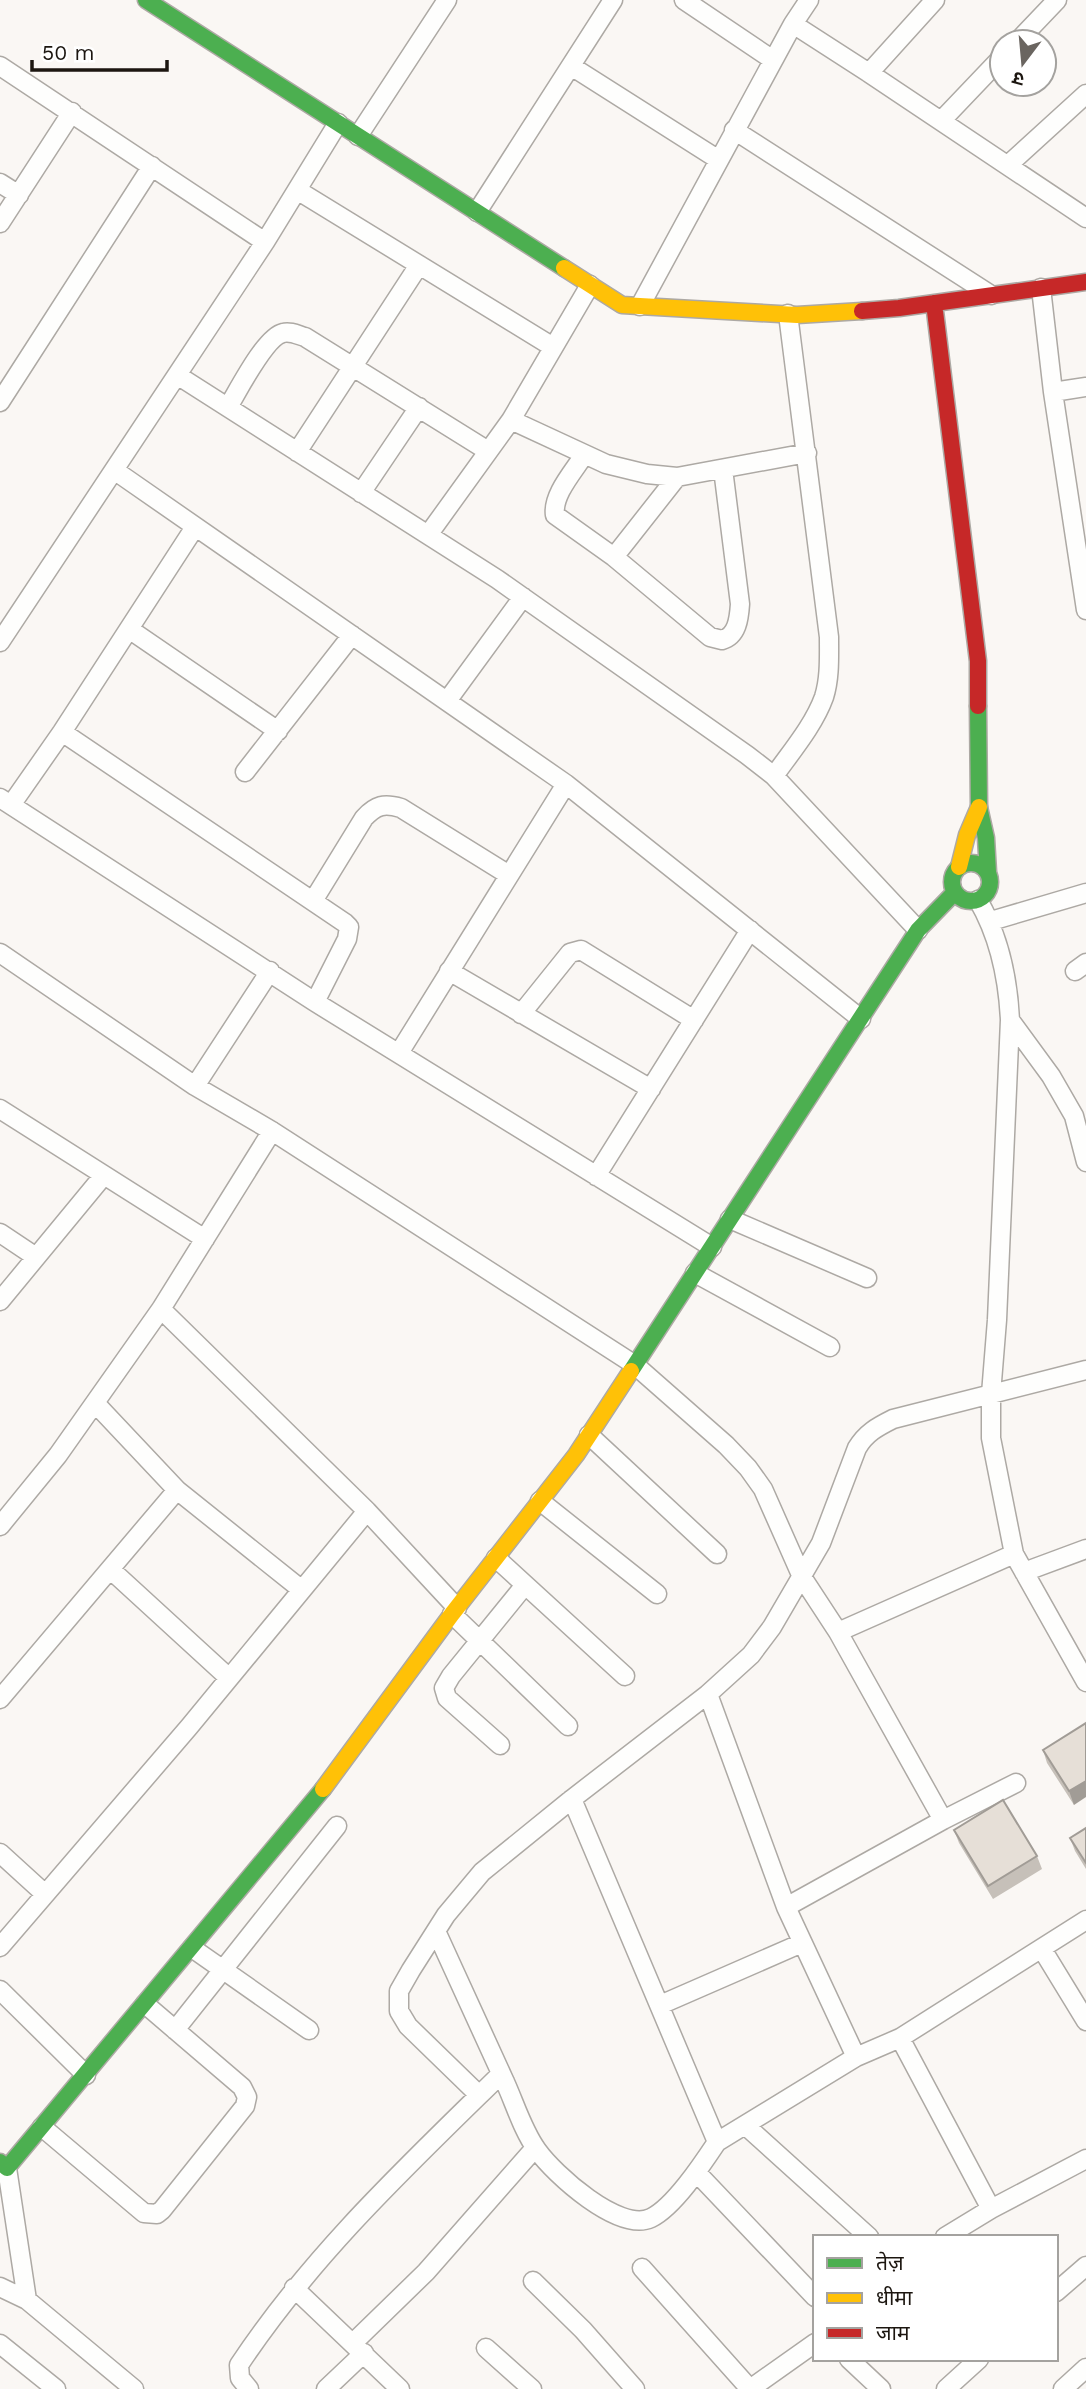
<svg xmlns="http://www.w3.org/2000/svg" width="1086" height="2389" viewBox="0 0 1086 2389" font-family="'Work Sans','Noto Sans Devanagari',sans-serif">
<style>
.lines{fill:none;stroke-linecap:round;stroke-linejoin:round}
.street-casing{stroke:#ada9a4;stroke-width:21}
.fast-casing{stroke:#ada9a4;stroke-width:19}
.slow-casing{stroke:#ada9a4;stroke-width:19}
.jam-casing{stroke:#ada9a4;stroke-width:19}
.street{stroke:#fefefd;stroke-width:18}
.fast{stroke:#4caf50;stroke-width:16}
.slow{stroke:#ffc107;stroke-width:16}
.jam{stroke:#c62828;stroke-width:16}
.wall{fill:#c6c0b9}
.shaded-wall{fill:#a19c96}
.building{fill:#e6dfd7;stroke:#a19c96;stroke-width:2}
</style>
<rect width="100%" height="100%" fill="#faf7f4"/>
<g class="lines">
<defs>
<path id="street" d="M684 0 773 60
M935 0 869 73 1086 218
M793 24 809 0
M1017 42 1057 0
M0 66 265 242 0 642
M571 66 719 160
M941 121 1002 57
M734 130 991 295
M358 136 447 0
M1008 165 1086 94
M0 183 19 195
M297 190 553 347
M477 212 613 0
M0 223 72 112
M265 242 338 123
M1041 288 1053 392 1086 610
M640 306 793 24 869 73
M177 375 497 579 747 755 774 776 918 930
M1053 392 1086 387
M0 402 152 166
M228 407C238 391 265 337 283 333 290 331 298 335 305 337L488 451
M511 420 606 464 647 474 677 477 807 453
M297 452 419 265
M584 455C574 471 552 495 555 515L614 557 710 637 722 640C737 636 739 619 740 604L723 469
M114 470 566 784 861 1019
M361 493 419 407
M428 535 511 420 590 285
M614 557 677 477
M129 629 278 731
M447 701 523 597
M62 732 345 923 349 927 347 939 315 1002
M245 772 352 635
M774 776C791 752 814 725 824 697 830 678 829 657 829 637L788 314
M0 798 315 1002 712 1247
M11 805 62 732 195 527
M978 900C999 936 1008 979 1010 1020L997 1320 991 1394V1438L1014 1554 1086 1682
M313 901 364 818C376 805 384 803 401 808L509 875
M991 921 1086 893
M0 953 195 1086 272 1131 635 1365 726 1445 748 1468 763 1489 802 1577 838 1632 943 1820
M449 971 651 1089
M1075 971 1086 963
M521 1014 570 953 581 950 694 1020
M1010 1020 1051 1076 1074 1116 1086 1162
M399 1053 566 784
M195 1086 270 971
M0 1109 205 1239
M596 1176 750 930
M730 1219 867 1278
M0 1233 36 1257
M695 1273 830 1347
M0 1301 104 1175
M161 1309 367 1511 457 1608
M95 1403 177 1490 302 1590
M589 1435 717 1554
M540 1501 657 1594
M0 1526 58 1455 161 1309 272 1131
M496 1558 625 1676
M110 1569 229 1678
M1024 1572 1086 1549
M452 1614 568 1726
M838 1632 1014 1554
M708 1694 786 1907 856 2057
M0 1699 177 1490
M500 1745 447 1698 444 1688 451 1676 525 1585
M572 1799 717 2142 856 2057 900 2038 1086 1920
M0 1853 45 1894
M786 1907 943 1820 1016 1783
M436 1931C459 1982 482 2032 505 2082 515 2104 523 2131 537 2150 554 2174 619 2233 651 2218 674 2207 703 2163 717 2142
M0 1947 189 1727 367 1511
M192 1948 309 2030
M1042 1949 1086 2021
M0 1990 86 2075
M660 2005 802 1943
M175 2030 337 1826
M900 2038 991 2209
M479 2095 408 2026 399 2011V1991L411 1970 446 1915 482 1872 572 1799 708 1694 751 1655 772 1627 821 1543 857 1448C866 1433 877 1427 893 1419L1086 1370
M745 2125 869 2237
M42 2127 144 2213 157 2214 162 2210 245 2106 247 2097 242 2087 145 2004
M7 2168 27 2300 134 2389
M697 2173 815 2297
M945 2237 991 2209 1086 2159
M642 2268 750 2389
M533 2281 583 2330 635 2389
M0 2287 27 2300
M294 2288 400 2389
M1056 2292 1086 2266
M353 2343 426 2272 535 2148
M0 2344 56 2389
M486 2348 532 2389
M849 2359 881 2389
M249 2389 240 2378 239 2365C312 2255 407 2166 501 2074
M326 2389 364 2353
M750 2389 815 2343
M946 2389 979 2359
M1063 2389 1086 2368"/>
<path id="fast" d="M146 0 564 268
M978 706 979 807 986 838 988 872
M952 882a19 19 0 1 1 38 0a19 19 0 1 1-38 0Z
M631 1371 918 930 955 892
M0 2162 7 2168 323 1789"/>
<path id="slow" d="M564 268 622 305 797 315 862 311
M959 867 967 835 979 807
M323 1789 452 1614 576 1455 631 1371"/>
<path id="jam" d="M934 303 978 661V706
M862 311 899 308 1086 282"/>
</defs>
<use href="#street" class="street-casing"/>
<use href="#fast" class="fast-casing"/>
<use href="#slow" class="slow-casing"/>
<use href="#jam" class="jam-casing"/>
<use href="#street" class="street"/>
<use href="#fast" class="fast"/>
<use href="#slow" class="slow"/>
<use href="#jam" class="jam"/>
</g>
<path class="wall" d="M1086 1723 1074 1805 1047 1763 1043 1750Z
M1086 1828V1869L1075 1851 1070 1838Z
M954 1830 1037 1856 1042 1869 993 1899 959 1843Z"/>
<path class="shaded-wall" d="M1086 1781V1797L1074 1805 1069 1791Z"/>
<path class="building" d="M1086 1723V1781L1069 1791 1043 1750Z
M1003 1800 1037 1856 988 1886 954 1830Z
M1086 1828V1863L1070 1838Z"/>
<rect x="813" y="2235" width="245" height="126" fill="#ffffff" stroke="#a4a29f" stroke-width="2"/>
<rect x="827" y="2258" width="35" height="10" fill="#4caf50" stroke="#a4a29f" stroke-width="2"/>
<text x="876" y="2270" font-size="21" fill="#1c1610">तेज़</text>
<rect x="827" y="2293" width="35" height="10" fill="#ffc107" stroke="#a4a29f" stroke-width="2"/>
<text x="876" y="2305" font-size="21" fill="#1c1610">धीमा</text>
<rect x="827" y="2328" width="35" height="10" fill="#c62828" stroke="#a4a29f" stroke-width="2"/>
<text x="876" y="2340" font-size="21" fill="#1c1610">जाम</text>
<g transform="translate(1023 63) rotate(196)"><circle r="33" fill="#ffffff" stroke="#a4a29f" stroke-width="2"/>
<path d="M0-5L12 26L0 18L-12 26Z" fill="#6a6560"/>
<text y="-10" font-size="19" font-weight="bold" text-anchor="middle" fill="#1c1610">उ</text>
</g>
<path d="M32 60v10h135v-10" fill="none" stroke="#1c1610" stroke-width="3.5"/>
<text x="42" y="60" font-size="21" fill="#1c1610" stroke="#ffffff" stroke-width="5" paint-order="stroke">50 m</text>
</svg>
